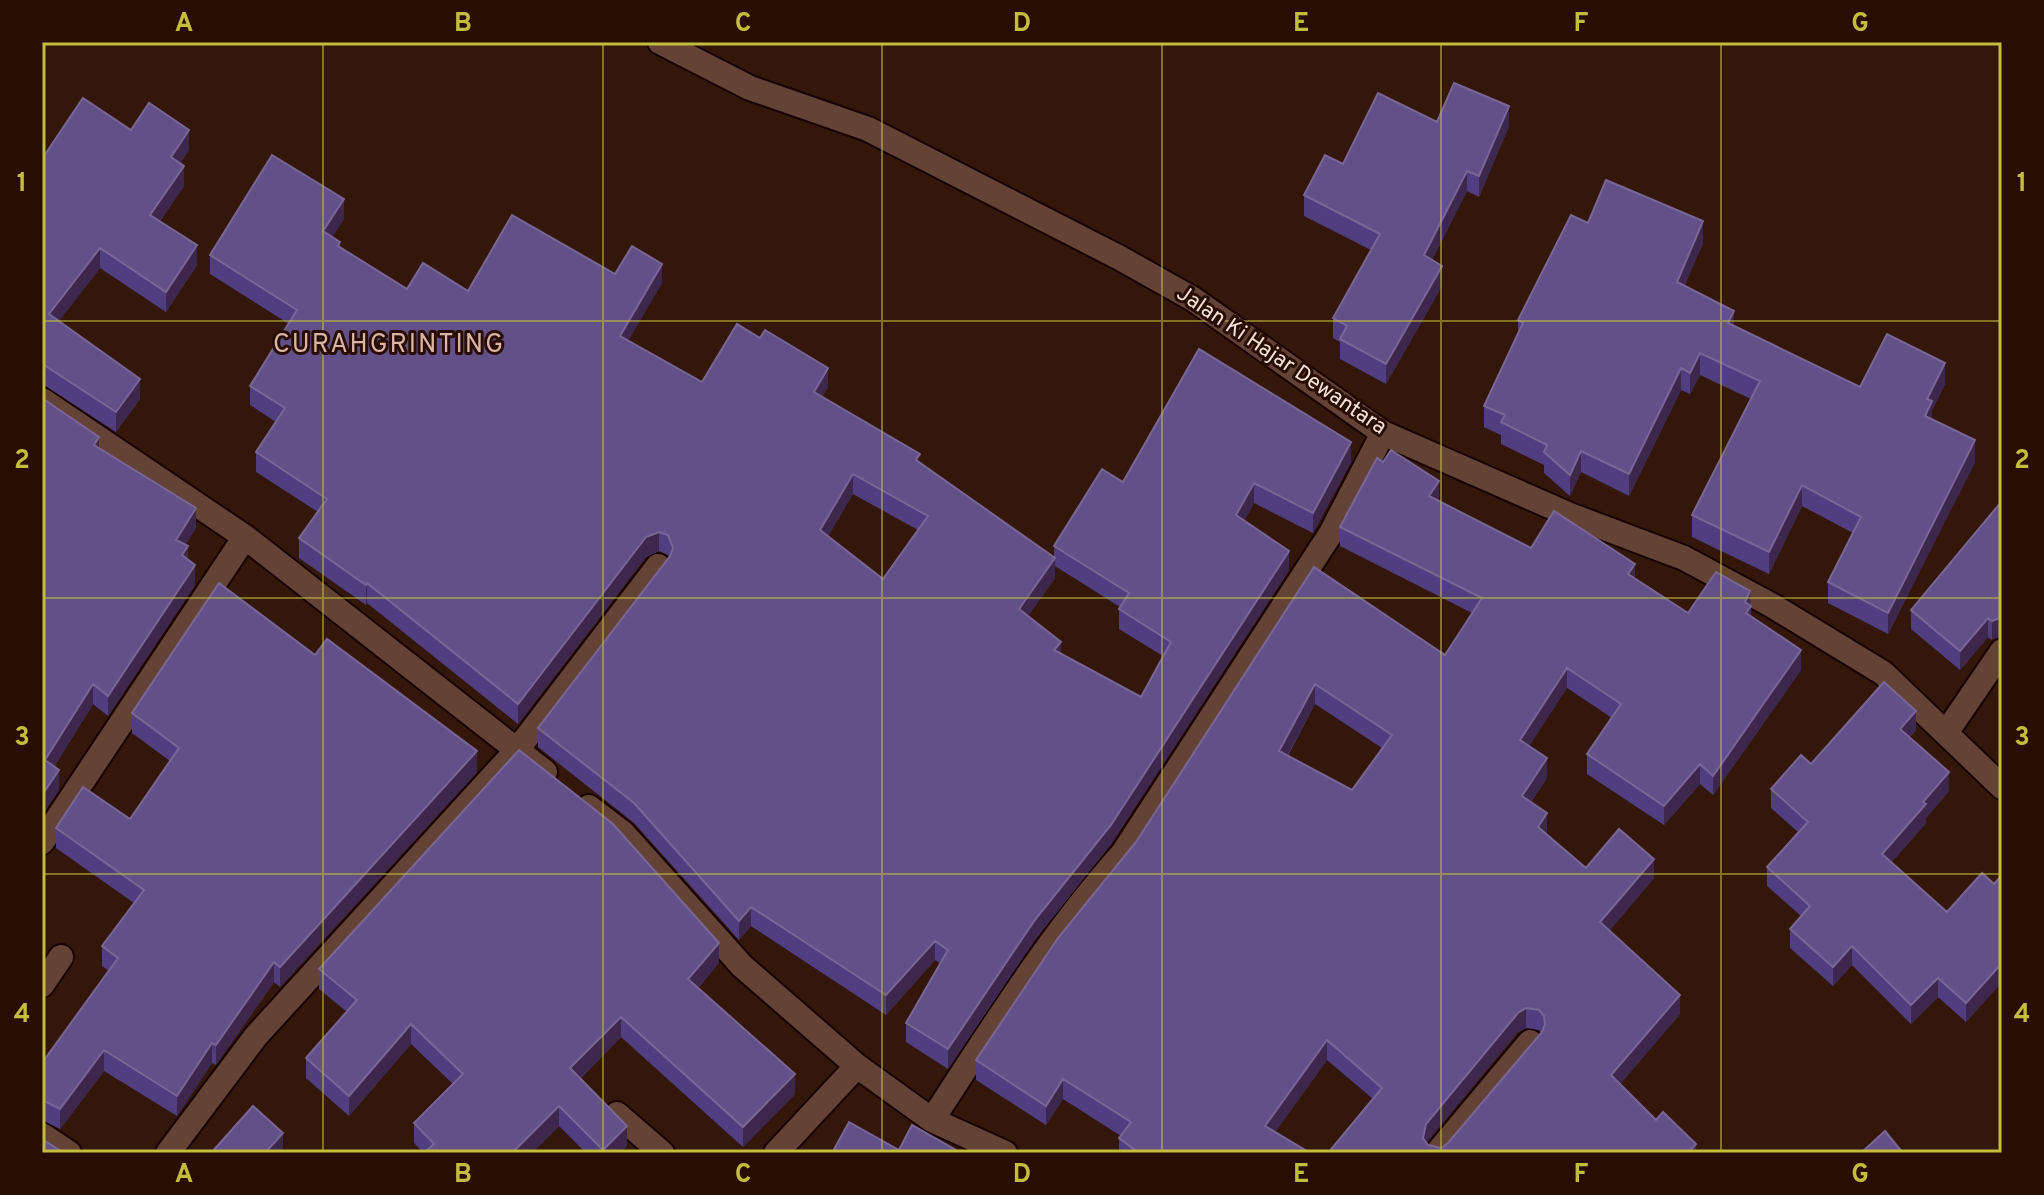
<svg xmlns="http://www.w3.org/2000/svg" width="2044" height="1195" viewBox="0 0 2044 1195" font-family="Overpass,sans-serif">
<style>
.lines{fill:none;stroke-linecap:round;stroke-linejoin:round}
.street-casing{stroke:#190200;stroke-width:28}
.secondary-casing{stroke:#190200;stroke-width:28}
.street{stroke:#634336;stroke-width:24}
.secondary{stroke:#634336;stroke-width:24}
.wall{fill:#513e80;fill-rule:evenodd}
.shaded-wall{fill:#3e274d}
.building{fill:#635089;stroke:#7a6696;stroke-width:2;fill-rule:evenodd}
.grid{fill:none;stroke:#c3bd3e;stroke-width:2;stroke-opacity:0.55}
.labels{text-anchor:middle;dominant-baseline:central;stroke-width:6;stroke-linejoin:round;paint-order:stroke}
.street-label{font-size:22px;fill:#f5e1d9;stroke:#280d03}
.quarter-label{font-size:26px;letter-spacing:2px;fill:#dbb5a6;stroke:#280d03}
.neatline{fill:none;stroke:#c3bd3e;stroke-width:3}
.grid-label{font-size:26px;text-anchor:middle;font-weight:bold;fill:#c3bd3e}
</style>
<rect width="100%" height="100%" fill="#33170b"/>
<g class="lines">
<defs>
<path id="street" d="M42 400 245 537 545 772
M1946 733 2002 651
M589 807 623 833 742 966 857 1066 932 1120 1005 1153
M42 842 245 537
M42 985 61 957
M617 1114 662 1153
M932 1120C992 1028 1050 935 1123 853L1331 533 1383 433
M42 1135 69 1153
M168 1153 256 1036 517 750 658 566
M776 1153 857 1066
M1437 1153 1530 1042"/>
<path id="secondary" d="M660 42 750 88 868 129 1120 258 1193 299 1383 433 1570 515 1684 558 1773 606 1883 673 2002 787"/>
</defs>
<use href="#street" class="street-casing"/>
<use href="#secondary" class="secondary-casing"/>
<use href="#street" class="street"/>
<use href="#secondary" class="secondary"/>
</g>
<path class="wall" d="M1437 122 1509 126 1479 197 1467 191 1432 260 1442 286 1386 384 1340 359V342L1333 338V318L1371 250 1304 216V195L1343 164Z
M131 130 189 150 180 163 184 186 160 221 197 265 166 312 100 268 59 321 140 399 116 432 44 385H42V159Z
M344 219 332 237 340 247 407 289 468 291 615 274 662 283 628 340 702 382 828 387 822 397 920 462 1054 557V546L1123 482 1351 462 1313 533 1254 503 1244 521 1289 570 1111 844 1034 941 948 1069 906 1042V1023L940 963 935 960 886 1015 751 926 739 940 634 823 538 747V728L669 557 668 555 659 551 646 557 518 724 367 603 366 605 299 558V538L318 512 256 472V452L276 422 250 405V386L289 324 210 274V255ZM853 494 918 530 883 579 828 536ZM1055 566 1120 607 1119 609V629L1163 656 1141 697 1061 653 1028 616 1055 578Z
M1588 223 1703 243 1684 286 1734 326 1860 387 1945 384 1932 410V419L1975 462 1888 634 1828 603V582L1853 533 1802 506 1769 574 1692 537V515L1751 399 1700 375 1690 394 1681 390 1629 496 1581 472 1570 496 1544 473V465L1501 444V435L1484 427V406L1518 333V320Z
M99 448 196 528 185 545 188 559 195 585 108 716 93 704 54 767 59 790 42 815Z
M1439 501 1531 548 1635 578 1688 613 1750 591 1751 616 1801 670 1713 795 1700 784 1664 825 1587 774V754L1612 718 1567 688 1529 746 1547 778 1531 802 1547 833 1546 834 1586 868 1654 878 1609 931 1680 1014 1620 1084 1656 1120 1696 1153H1328L1373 1099 1327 1060 1275 1132 1310 1153H1119V1138L1121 1136 1063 1099 1046 1125 976 1080V1060L1136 842 1314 567 1445 655 1472 613 1340 546V527ZM1315 704 1382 748 1352 790 1288 756ZM1526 1028 1539 1030 1541 1033 1448 1143 1441 1148 1428 1145 1426 1143 1518 1032Z
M2002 501 1992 640 1988 637 1960 670 1911 629V610Z
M315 655 477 772 280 987 274 982 216 1065 212 1063 177 1116 104 1071 60 1129 42 1120V1063L109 971 102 966V946L134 903 56 848V828L130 819 170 761 132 733V713Z
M1916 730 1910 737 1949 791 1926 818V823L1891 863 1947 912 1994 884 2002 875V982L1966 1022 1938 997 1911 1024 1852 965 1833 986 1790 948V929L1801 916 1767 886V867L1798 832 1771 808V789L1811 764Z
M719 963 698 988 795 1094 743 1147 621 1037 580 1079 627 1146 620 1153H586L559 1126 532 1153H424L414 1143V1123L453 1084 411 1044 349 1116 306 1078V1058L347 1012 319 989V969Z"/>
<path class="shaded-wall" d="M1509 106V126L1479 197V176Z
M189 130V150L171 177V157Z
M184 166V186L150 235V215Z
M1467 171V191L1424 276V255Z
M344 199V219L323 251V231Z
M1703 221V243L1677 304V282Z
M197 245V265L166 312V292Z
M100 248V268L49 334V314Z
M662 264V283L620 355V336Z
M1442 266V286L1386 384V364Z
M1734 311V332L1728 323Z
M1700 353V375L1690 394V373Z
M1945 363V384L1932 410V423L1925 416 1927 399Z
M828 368V387L814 411V392Z
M1681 368V390L1629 496V474Z
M140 379V399L116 432V412Z
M99 437V457L94 445Z
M1975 440V462L1888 634V613Z
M1351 442V462L1313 533V513Z
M1581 451V472L1570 496V475Z
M853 474V494L820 549V530Z
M1439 481V501L1429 496Z
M1254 483V503L1236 535V515Z
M1802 485V506L1769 574V552Z
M196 508V528L176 560V540Z
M659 532V551L646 557 518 724V704L646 537Z
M188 546V566L182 555Z
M1289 551V570L1111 844 1034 941 948 1069V1049Z
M1055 558V578L1019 629V609Z
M1635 564V584L1628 574Z
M195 565V585L108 716V696Z
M367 583V603L366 605V585Z
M1750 591 1751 626 1746 632 1745 602Z
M2002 617V636L1992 640V621Z
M1988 618V637L1960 670V651Z
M1061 642V661L1054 650Z
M1801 650V670L1713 795V776Z
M1567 668V688L1520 760V740Z
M93 684V704L45 781V760Z
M1315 684V704L1279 771V751Z
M1916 711V730L1900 748V729Z
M477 751V772L280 987V967Z
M1547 758V778L1522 816V796Z
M1700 764V784L1664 825V806Z
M59 770V790L42 815V795Z
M1949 772V791L1926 818V823L1882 873V854L1923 802Z
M1547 813V833L1538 847V827Z
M1654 859V878L1600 942V922Z
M751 907V926L739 940V921Z
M935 941V960L886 1015V995Z
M719 943V963L688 999V979Z
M1852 946V965L1833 986V967Z
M274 962V982L216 1065V1045Z
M2002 963V982L1966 1022V1003Z
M1938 978V997L1911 1024V1005Z
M1680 995V1014L1611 1095V1075Z
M1526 1008V1028L1518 1032 1426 1143 1423 1138 1426 1124 1518 1013Z
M621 1017V1037L570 1088V1068Z
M411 1024V1044L349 1116V1096Z
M1327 1040V1060L1265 1146V1126Z
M212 1043V1063L177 1116V1096Z
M104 1050V1071L60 1129V1109Z
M795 1074V1094L743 1147V1127Z
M1063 1079V1099L1046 1125V1106Z
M559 1106V1126L532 1153H512Z
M627 1126V1146L620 1153H603V1150Z
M283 1133V1153H265Z
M1696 1144V1153H1688Z"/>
<path class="building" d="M1454 83 1509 106 1479 176 1467 171 1424 255 1442 266 1386 364 1340 339 1347 326 1333 318 1380 234 1304 195 1325 155 1343 164 1378 93 1437 122Z
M83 98 131 130 149 103 189 130 171 157 184 166 150 215 197 245 166 292 100 248 49 314 140 379 116 412 44 365H42V159Z
M272 155 344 199 323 231 340 242 338 246 407 289 423 263 468 291 512 215 615 274 632 246 662 264 620 336 702 382 737 324 760 338 765 330 828 368 814 392 920 454 916 460 1055 558 1019 609 1061 642 1054 650 1141 697 1171 642 1119 609 1129 593 1054 546 1102 469 1123 482 1199 349 1351 442 1313 513 1254 483 1236 515 1289 551 1111 825 1034 921 948 1049 906 1023 948 950 935 941 886 995 751 907 739 921 634 803 538 728 670 556 673 548 668 535 659 532 646 537 518 704 367 583 366 585 299 538 327 499 256 452 285 408 250 386 297 310 210 255ZM853 474 928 516 883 579 820 530Z
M1606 180 1703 221 1677 282 1734 311 1728 323 1860 387 1887 334 1945 363 1927 399 1932 401 1925 416 1975 440 1888 613 1828 582 1861 517 1802 485 1769 552 1692 515 1760 381 1700 353 1690 373 1681 368 1629 474 1581 451 1570 475 1544 452 1547 445 1501 422 1505 415 1484 406 1523 323 1518 320 1571 215 1588 223Z
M42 398 99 437 94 445 196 508 176 540 188 546 182 555 195 565 108 696 93 684 45 760 59 770 42 795Z
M1391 450 1439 481 1429 496 1531 548 1554 511 1635 564 1628 574 1688 613 1716 572 1750 591 1745 602 1751 606 1746 613 1801 650 1713 776 1700 764 1664 806 1587 754 1621 704 1567 668 1520 740 1547 758 1522 796 1547 813 1538 827 1586 868 1619 829 1654 859 1600 922 1680 995 1611 1075 1656 1120 1663 1112 1696 1144 1688 1153H1328L1382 1088 1327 1040 1265 1126 1310 1153H1139L1119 1138 1131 1122 1063 1079 1046 1106 976 1060 1058 938 1136 842 1314 567 1445 655 1482 598 1340 527 1377 458 1383 462ZM1315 684 1392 735 1352 790 1279 751ZM1526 1008 1539 1010 1544 1016 1545 1024 1542 1032 1448 1143 1441 1148 1428 1145 1423 1138 1426 1124 1518 1013Z
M2002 501V617L1992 621 1988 618 1960 651 1911 610Z
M219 583 315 655 327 639 477 751 280 967 274 962 216 1045 212 1043 177 1096 104 1050 60 1109 42 1100V1063L118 958 102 946 144 890 56 828 83 787 130 819 179 748 132 713Z
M1884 682 1916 711 1900 729 1949 772 1923 802 1926 804 1882 854 1947 912 1982 873 1994 884 2002 875V963L1966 1003 1938 978 1911 1005 1852 946 1833 967 1790 929 1810 906 1767 867 1808 822 1771 789 1801 755 1811 764Z
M519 750 613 824 719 943 688 979 795 1074 743 1127 621 1017 570 1068 627 1126 603 1150 559 1106 512 1153H424L434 1144 414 1123 463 1074 411 1024 349 1096 306 1058 357 1000 319 969Z
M253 1106 283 1133 265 1153H211Z
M849 1122 899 1150 912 1125 961 1153H832Z
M1885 1131 1903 1153H1861Z
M42 1139 64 1153H42Z"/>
<path class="grid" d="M323 42V1153M603 42V1153M882 42V1153M1162 42V1153M1441 42V1153M1721 42V1153M42 321H2002M42 598H2002M42 874H2002"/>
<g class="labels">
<g class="street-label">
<text transform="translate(1281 361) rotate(34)">Jalan Ki Hajar Dewantara</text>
</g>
<g class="quarter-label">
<text x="389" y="345">CURAHGRINTING</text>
</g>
</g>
<rect width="2044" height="1195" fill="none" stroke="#280d03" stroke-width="88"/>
<rect x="44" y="44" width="1956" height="1107" class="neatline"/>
<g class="grid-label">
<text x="184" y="31">A</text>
<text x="463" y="31">B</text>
<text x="743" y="31">C</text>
<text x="1022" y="31">D</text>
<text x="1301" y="31">E</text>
<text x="1581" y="31">F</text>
<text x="1860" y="31">G</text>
<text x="22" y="191">1</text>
<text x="2022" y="191">1</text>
<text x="22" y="468">2</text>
<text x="2022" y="468">2</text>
<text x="22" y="745">3</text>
<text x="2022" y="745">3</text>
<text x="22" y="1022">4</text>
<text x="2022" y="1022">4</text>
<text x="184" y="1182">A</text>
<text x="463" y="1182">B</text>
<text x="743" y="1182">C</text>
<text x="1022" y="1182">D</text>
<text x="1301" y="1182">E</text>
<text x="1581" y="1182">F</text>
<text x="1860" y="1182">G</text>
</g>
</svg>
